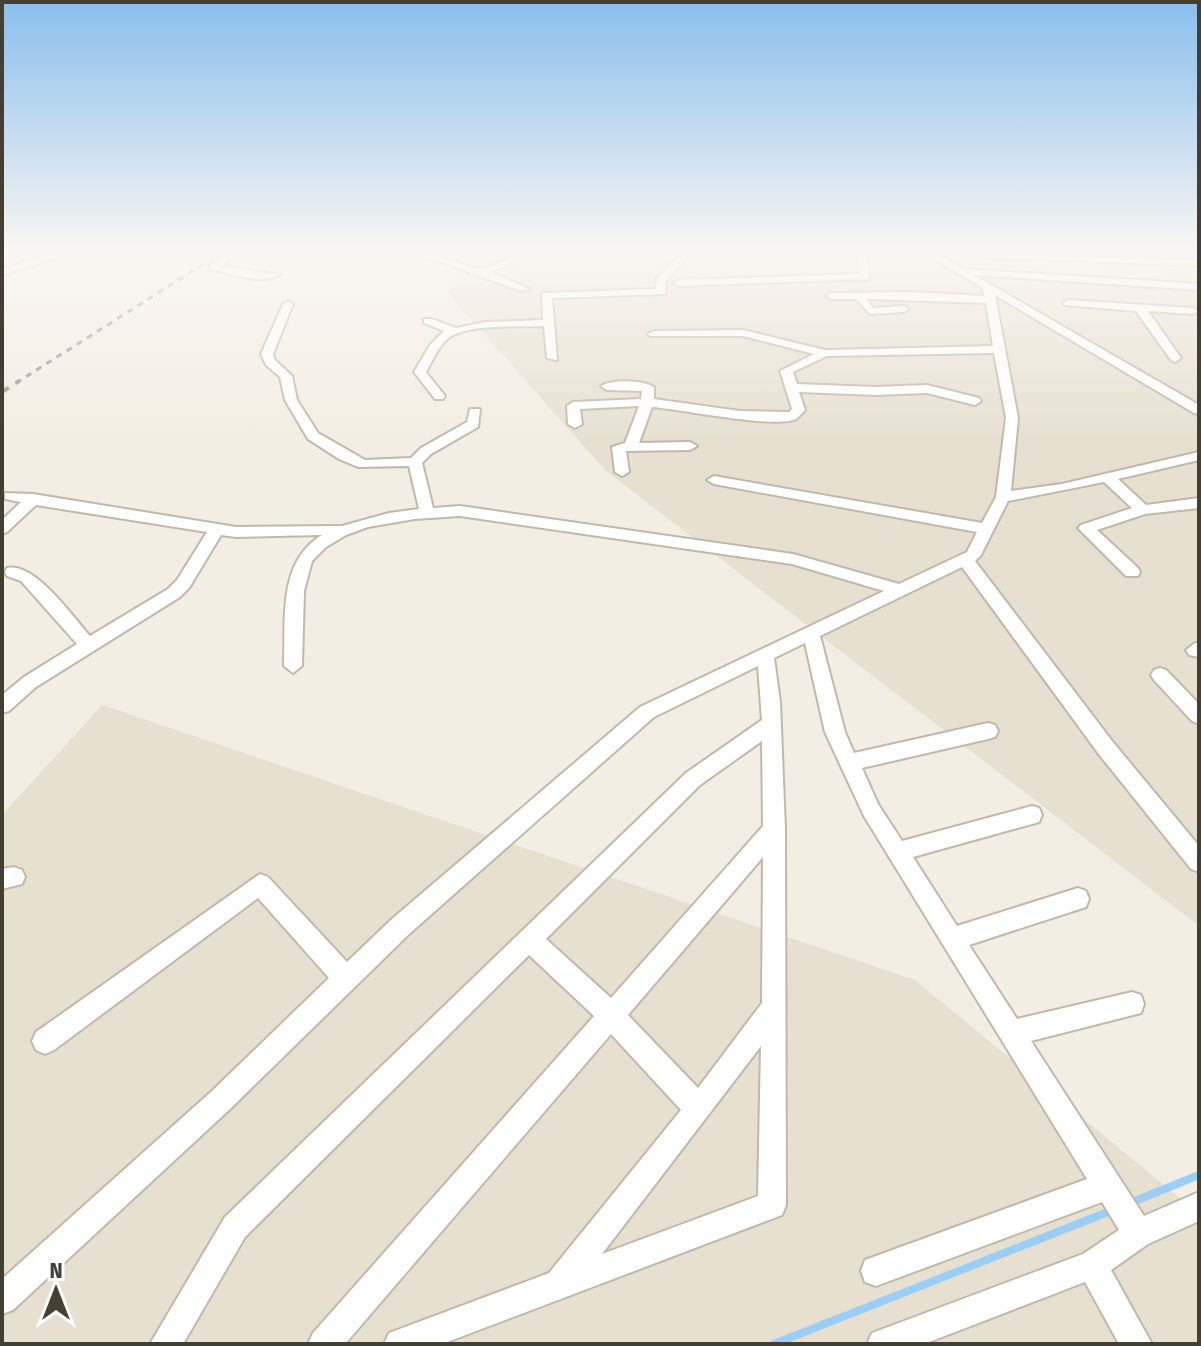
<svg xmlns="http://www.w3.org/2000/svg" width="1201" height="1346" viewBox="0 0 1201 1346" font-family="'Fira Sans Condensed',sans-serif">
<style>
.residential{fill:#e7e0d1}
.lines{fill:none;stroke-linecap:round;stroke-linejoin:round}
.stream{stroke:#9bcef4;stroke-width:8}
.minor-casing{stroke:#c1b9a8;stroke-width:4}
.minor{fill:#fff;fill-rule:evenodd}
.rail-far1{stroke:#949494;stroke-width:3;stroke-dasharray:6 6;stroke-linecap:butt}
.rail{stroke:#949494;stroke-width:4;stroke-dasharray:8 8;stroke-linecap:butt}
</style>
<rect width="100%" height="100%" fill="#f3eee3"/>
<path class="residential" d="M488 253H1199V926L606 471 447 292Z
M102 705 915 980 1199 1214V1344H2V815Z"/>
<g class="lines">
<path class="stream" d="M1130 1203 1199 1175
M774 1344 1113 1210"/>
<defs>
<path id="minor" d="M55 253H71L2 275V269Z
M228 253H239L222 266 280 275C261 285 231 274 210 269V265Z
M415 253C435 253 470 270 484 268 502 264 514 253 533 253L491 272 530 289 521 291Z
M682 253H692L666 281 665 294 552 298 557 360 547 358 544 326C518 327 476 324 453 335 440 342 433 360 426 372L445 396 443 399H435L414 372 430 345 444 331 424 323V319H432L456 328 486 322 543 320 542 293 656 289 657 278Z
M858 253H868L869 279 678 286 673 283 678 280 860 274Z
M924 253H936L963 269 1199 284V290L974 275 1199 405V414L1194 413 995 295 1018 418 1011 491 1062 484 1199 452V460L1118 479 1146 505 1199 498V508L1145 514 1097 530 1138 568 1140 572 1138 576H1126L1078 528 1081 525 1132 508 1104 482 1008 501 981 555 975 561 1112 741 1199 846V872L1191 869 1098 753 962 567 820 636 845 732 854 753 988 723 995 725 998 731 995 737 988 739 862 768 878 804 902 841 1032 806 1039 808 1042 815 1039 822 913 857 957 926 1078 888 1086 891 1089 899 1086 907 969 945 1017 1019 1132 992 1141 995 1144 1004 1141 1013 1031 1041 1144 1216 1199 1192V1221L1148 1244 1111 1270 1152 1344H1119L1085 1282 924 1344H867L872 1333 1083 1254 1119 1230 1102 1202 876 1286 865 1282 861 1271 865 1260 1087 1179 864 816 825 732 805 643 774 658 780 702 785 829 786 1205 782 1215 442 1344H384L389 1333 549 1273 681 1110 611 1034 345 1344H308L313 1333 594 1016 529 955 245 1237 183 1344H150L225 1217 686 773 762 720 758 666 654 717 408 935 230 1109 13 1310 2 1314V1279L212 1091 329 978 258 898 54 1050 45 1054 36 1050 32 1041 36 1032 260 874 268 877 347 962 392 919 640 707 884 591 792 564 460 516 415 519 368 527 346 535 326 547 312 561 304 591 302 666 293 673 284 666C286 621 277 562 322 535L236 537 221 535 189 588 180 597 36 687 9 711 2 713V695L24 677 77 644 21 581 7 576 5 572 7 568C35 562 73 617 90 636L168 589 177 580 207 532 36 505 7 532 2 534V520L21 502 5 499V493L33 494 236 527 342 526 389 513 419 509 409 466 358 467 339 459 308 439 285 400 280 377 266 365 261 354 283 304 288 301 293 304 273 354 275 360 292 376 297 400 318 433 365 460 411 458 421 448 467 422 470 409H480L478 427 431 454 422 463 433 508 460 506 793 554 899 584 967 552 977 532 714 484 707 480 714 476 982 523 996 497 1006 418 994 353 827 356 793 372 797 384 876 387 927 385 979 398 981 401 975 405 927 393 876 395 799 392 805 410C803 412 799 417 796 419 775 429 680 409 652 407L639 443 690 442 697 446 690 450 626 451 629 472 622 476 615 472 612 447 625 443 639 406 580 409 582 424 575 428 568 424 567 406 573 402 641 399 642 391 607 390 601 386C612 379 643 380 654 387V399L740 411 789 412 792 409 780 371 814 354 743 336H650L648 334 654 331 743 330 825 350 993 346 986 303 867 299 873 308 904 306 909 309 904 312 870 314 856 299H831L826 296 831 293 910 292 984 296 983 288ZM762 741 763 826 611 998 546 939 700 785ZM763 857 762 1003 698 1088 628 1015ZM761 1046 758 1196 602 1254Z
M955 253 1199 260V266L960 256Z
M1068 300 1193 308 1198 311 1193 314 1148 311 1181 358 1175 362 1171 360 1136 311 1064 305 1063 303Z
M1195 643H1199V657L1189 655 1186 650Z
M1160 668 1166 670 1199 704V724L1192 721 1154 680 1151 675 1154 670Z
M14 867 22 870 25 877 22 884 2 889V869Z"/>
</defs>
<use href="#minor" class="minor-casing"/>
<use href="#minor" class="minor"/>
<path class="rail-far1" d="M16 383 221 253"/>
<path class="rail" d="M2 392 19 381"/>
</g>
<linearGradient id="sky" x2="0" y2="1"><stop stop-color="#89beed"/><stop offset="0.57" stop-color="#faf7f2"/><stop offset="1" stop-color="#faf7f2" stop-opacity="0"/></linearGradient>
<rect width="1201" height="441" fill="url(#sky)"/>
<rect width="1201" height="1346" fill="none" stroke="#453e33" stroke-width="8"/>
<g transform="translate(56 1290)" stroke="#ffffff" stroke-width="6" paint-order="stroke">
<path d="M0-6L14 30L0 20L-14 30Z" fill="#453e33"/>
<text y="-12" font-size="22" font-weight="bold" text-anchor="middle" fill="#453e33">N</text>
</g>
</svg>
